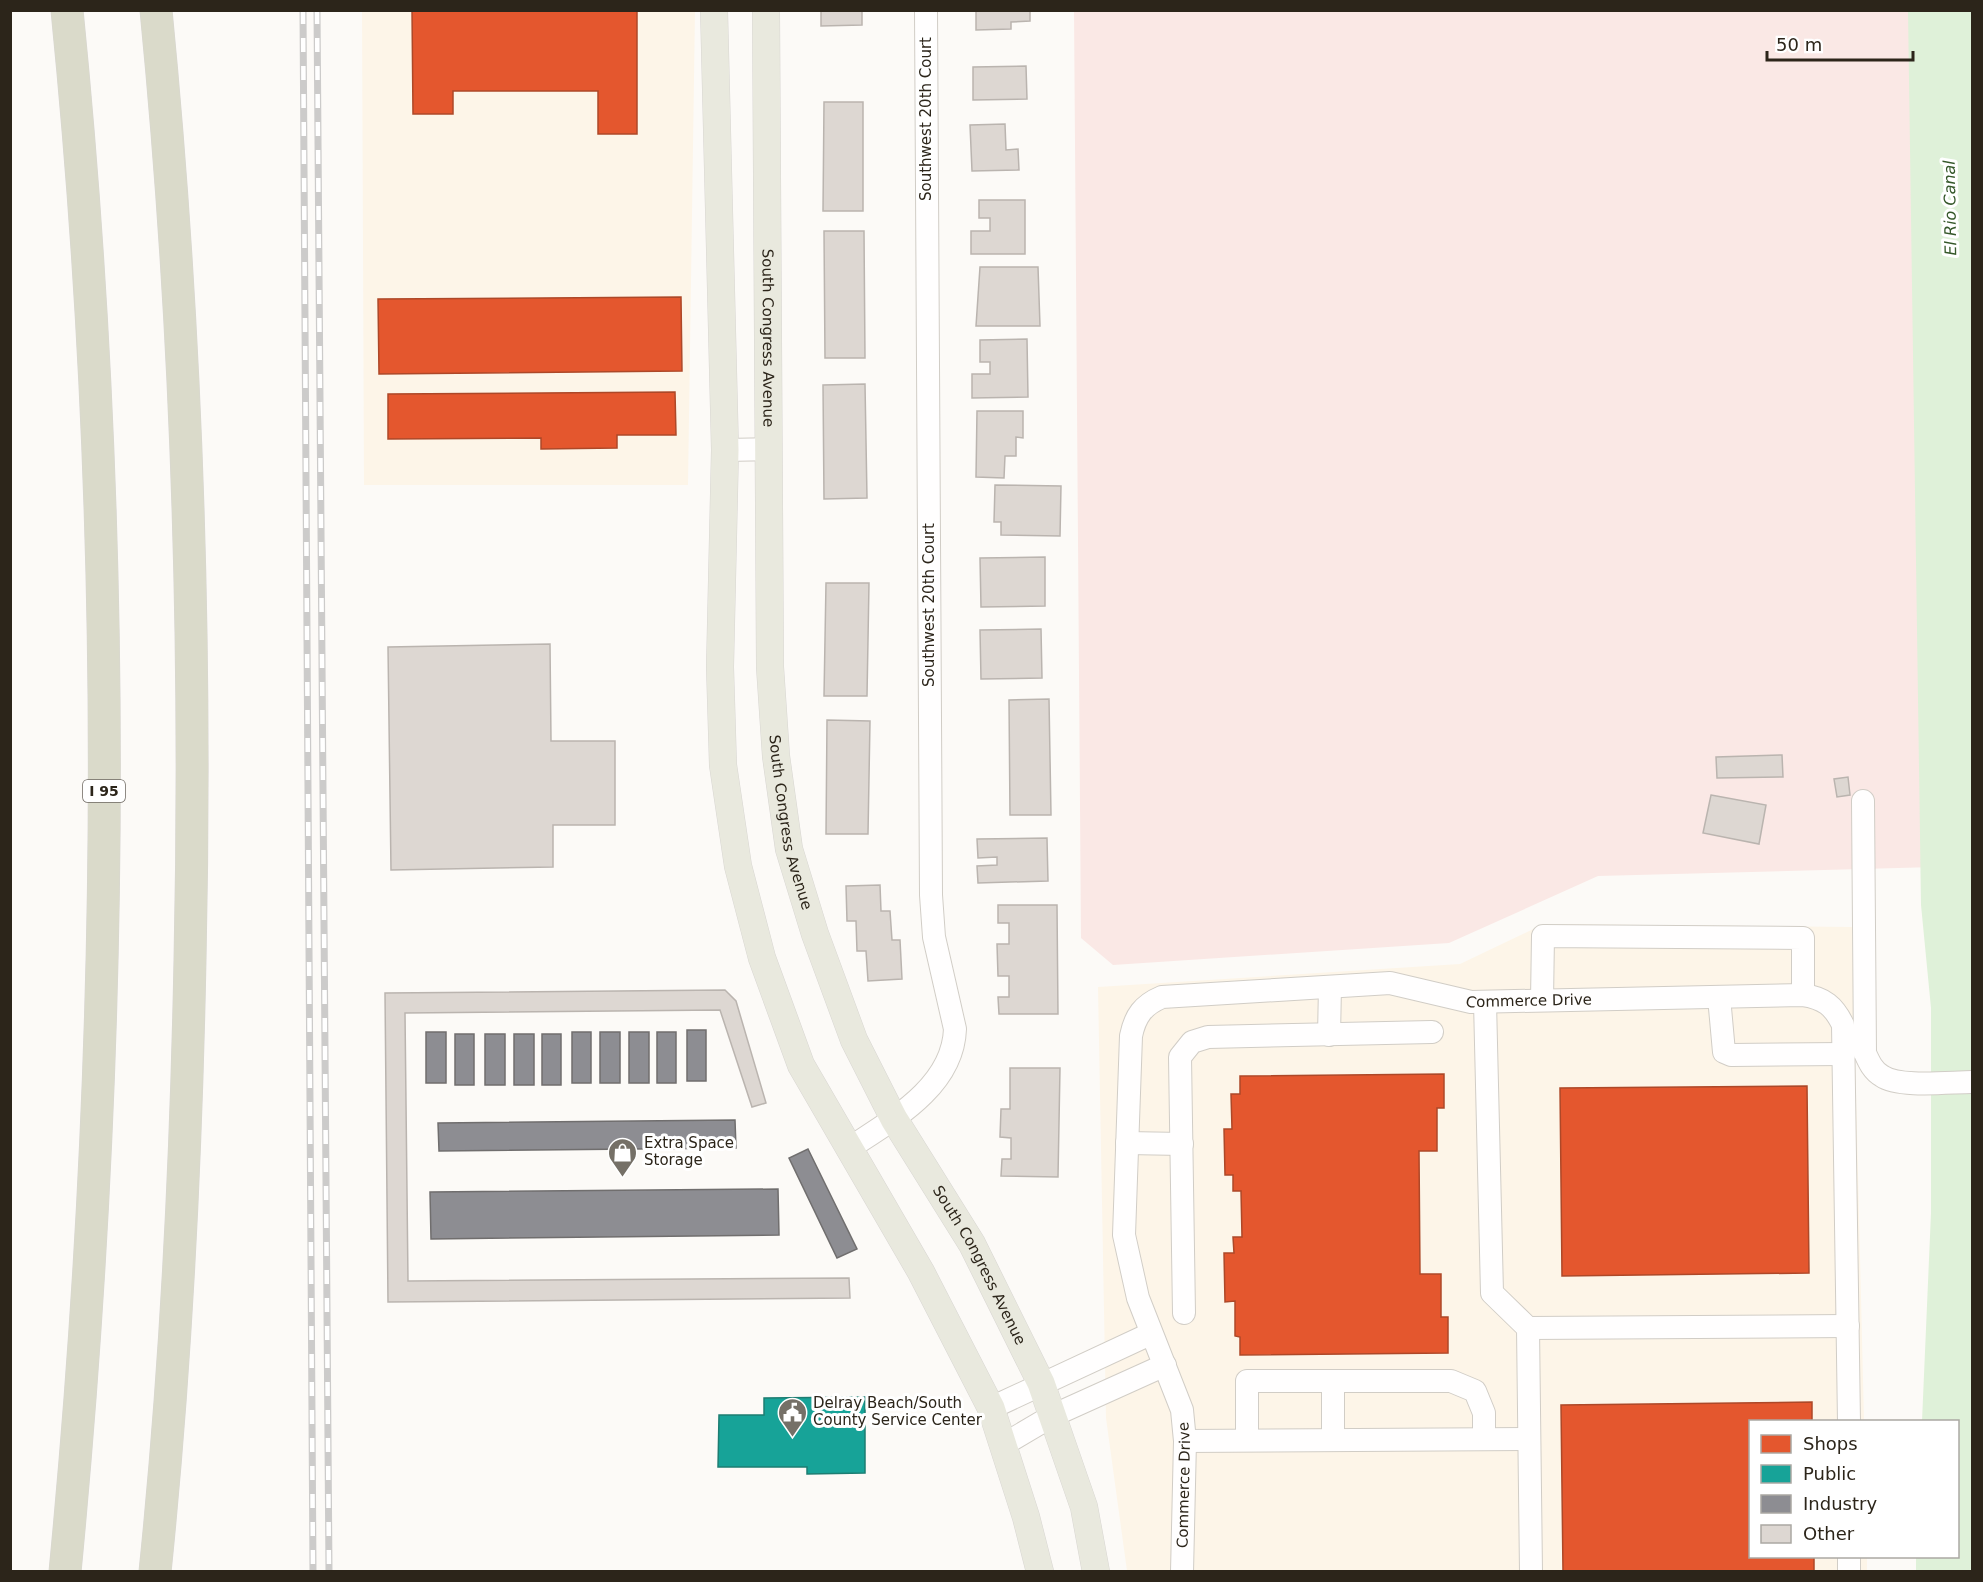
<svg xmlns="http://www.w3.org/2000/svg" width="1983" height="1582" viewBox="0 0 1983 1582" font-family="'DejaVu Sans',sans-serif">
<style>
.built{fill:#fdf5e8}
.green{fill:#fae8e5}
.water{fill:#dff1d9}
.shops{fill:#e4572e;stroke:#ad4828;stroke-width:1.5}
.public{fill:#17a398;stroke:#1d7d72;stroke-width:1.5}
.industry{fill:#8d8d92;stroke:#706e6e;stroke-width:1.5}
.building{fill:#ddd7d2;stroke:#bab4af;stroke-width:1.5}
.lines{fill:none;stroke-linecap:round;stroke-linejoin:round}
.minor-casing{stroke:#d1cdc6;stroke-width:24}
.major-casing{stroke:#d8d6d2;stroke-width:28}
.highway-casing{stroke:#d8d6d2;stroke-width:33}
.minor{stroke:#fffefe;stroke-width:22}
.major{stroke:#e9e9de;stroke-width:27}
.highway{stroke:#dadaca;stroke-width:32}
.rail-casing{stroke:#cccbca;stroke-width:7}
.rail{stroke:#fff;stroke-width:4.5;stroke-dasharray:14;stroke-linecap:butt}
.labels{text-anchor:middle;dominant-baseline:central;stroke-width:6;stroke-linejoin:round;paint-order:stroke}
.shield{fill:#fff;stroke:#6b665f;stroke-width:1.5}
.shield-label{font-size:14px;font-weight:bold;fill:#2c251a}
.street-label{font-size:15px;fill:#2c251a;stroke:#fff}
.poi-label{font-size:15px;fill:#2c251a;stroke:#fff;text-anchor:start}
.water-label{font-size:16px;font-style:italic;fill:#35582a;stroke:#fff}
</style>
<rect width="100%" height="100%" fill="#fcfaf7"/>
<path class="built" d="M362 11H695L688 485H364Z
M1544 924 1852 927 1864 1421 1750 1422V1556L1867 1557V1571H1127L1106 1418 1098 987 1460 964Z"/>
<path class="green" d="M1074 11H1972V866L1598 876 1449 943 1113 965 1081 938Z"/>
<path class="water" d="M1908 11H1972V1572L1916 1571V1557L1958 1556V1422L1922 1421 1931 1213V1008L1921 905Z"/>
<path class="shops" d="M412 10H637V134H598V91H453V114H413Z
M681 297 682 371 379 374 378 299Z
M675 392 676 435H617V448L541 449V438L388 439V394Z
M1444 1074V1108H1437V1151H1419L1420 1274H1441V1317H1448V1353L1240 1355V1337L1235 1336V1301L1225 1302 1224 1253H1234L1233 1237H1242L1241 1191H1233V1175H1225L1224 1129H1232L1231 1094H1240V1076Z
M1807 1086 1809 1273 1562 1276 1560 1088Z
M1812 1402V1422H1750V1556H1814V1572H1563L1561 1405Z"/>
<path class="public" d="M865 1397V1473L807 1474V1467H718L719 1415H764V1398Z"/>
<path class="industry" d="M687 1030H706V1081H687Z
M426 1032H446V1083H426Z
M572 1032H591V1083H572Z
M600 1032H620V1083H600Z
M629 1032H649V1083H629Z
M657 1032H676V1083H657Z
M455 1034H474V1085H455Z
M485 1034H505V1085H485Z
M514 1034H534V1085H514Z
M542 1034H561V1085H542Z
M735 1120 736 1148 439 1151 438 1123Z
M808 1149 857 1249 837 1258 789 1158Z
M778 1189 779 1235 431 1239 430 1192Z"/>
<path class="building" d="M821 10H862V25L821 26Z
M976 10H1030V21L1011 22V29L976 30Z
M1026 66 1027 99 973 100V67Z
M824 102H863V211H823Z
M1005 124 1006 150 1018 149 1019 170 972 171 970 125Z
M979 200H1025V254H971V231H990V218H979Z
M824 231H864L865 358H825Z
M980 267H1038L1040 326H976Z
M1027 339 1028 397 972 398V374H990V362H980V340Z
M865 384 867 498 824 499 823 385Z
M977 411H1023V438L1016 437V456H1005L1004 478 976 477Z
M995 485 1061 486 1060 536 1001 535V522H994Z
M1045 557V606L981 607 980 558Z
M826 583H869L867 696H824Z
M1041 629 1042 678 981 679 980 630Z
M550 644 551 741H615V825H553V867L391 870 388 647Z
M1049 699 1051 815H1010L1009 700Z
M827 720 870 721 868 834H826Z
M1782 755 1783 777 1717 778 1716 757Z
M1848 777 1850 795 1837 797 1834 779Z
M1711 795 1766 805 1759 844 1703 833Z
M1047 838 1048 881 978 883 977 866 997 865V857L978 858 977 839Z
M880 885 881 911H890L892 940H900L902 979 868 981 866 951H857L856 921H847L846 886Z
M998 905H1057L1058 1014H999L998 997H1009V976H998L997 944H1009V923H998Z
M725 990 736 1001 766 1103 752 1107 720 1010 405 1013 408 1281 849 1278 850 1298 388 1302 385 993Z
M1010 1068H1060L1058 1177 1001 1176 1002 1159H1011V1138L1000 1137 1001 1109H1010Z"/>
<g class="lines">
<defs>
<g id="minor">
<path d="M725 450 770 449"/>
<path d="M1863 801 1865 1053C1869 1062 1873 1071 1882 1076 1899 1088 1950 1082 1972 1082"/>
<path d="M1719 997 1724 1052 1731 1055 1844 1054"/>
<path d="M1542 1000 1543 936 1803 938V995"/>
<path d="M1485 1002 1492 1293 1528 1328 1531 1572"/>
<path d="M1329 1035 1330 987"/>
<path d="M1127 1143 1182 1144"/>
<path d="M848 1149C892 1120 953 1087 955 1029L934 937 931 895 926 10"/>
<path d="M1184 1313 1180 1057 1192 1042 1208 1037 1432 1032"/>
<path d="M1528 1328 1848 1326"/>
<path d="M1333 1381V1440"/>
<path d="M991 1408 1150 1334"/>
<path d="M1247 1440V1381H1451L1475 1391 1484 1413V1439"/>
<path d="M1185 1441 1529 1439"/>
<path d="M1003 1445 1052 1416 1165 1365"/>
<path id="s1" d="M1182 1572 1185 1441 1182 1410 1138 1298 1124 1235 1131 1036C1135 1016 1143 1005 1162 997L1390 983 1471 1002 1803 995C1824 998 1834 1006 1843 1025L1849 1422"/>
<path d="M1849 1572V1556"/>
</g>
<g id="major">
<path d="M714 10 725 450 720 667 723 765 738 866 762 958 801 1065 921 1272 991 1408 1026 1517 1040 1572"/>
<path id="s2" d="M766 10 770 667 776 756 789 849 815 934 854 1040 894 1119 972 1244 1041 1383 1084 1507 1096 1572"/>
</g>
<path id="highway" d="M65 1572C115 1053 119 529 67 10
M155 1572C176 1368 186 1164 190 960 197 643 187 326 156 10"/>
</defs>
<use href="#minor" class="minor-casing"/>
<use href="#major" class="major-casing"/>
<use href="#highway" class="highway-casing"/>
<use href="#minor" class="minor"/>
<use href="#major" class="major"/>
<use href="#highway" class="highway"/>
<defs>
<path id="rail" d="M303 10 313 1572
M317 10 329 1572"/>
</defs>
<use href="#rail" class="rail-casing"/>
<use href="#rail" class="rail"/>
</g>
<defs>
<symbol id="shop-pin" viewBox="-11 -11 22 30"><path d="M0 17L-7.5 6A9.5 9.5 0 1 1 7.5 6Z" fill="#757067" stroke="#fff"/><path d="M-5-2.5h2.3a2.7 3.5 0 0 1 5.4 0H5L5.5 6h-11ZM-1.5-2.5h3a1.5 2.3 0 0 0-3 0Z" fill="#fff"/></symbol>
<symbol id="civic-pin" viewBox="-11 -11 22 30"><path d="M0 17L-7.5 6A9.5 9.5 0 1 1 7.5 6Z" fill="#757067" stroke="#fff"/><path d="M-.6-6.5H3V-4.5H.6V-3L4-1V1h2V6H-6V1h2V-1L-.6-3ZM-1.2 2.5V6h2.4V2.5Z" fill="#fff"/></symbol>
</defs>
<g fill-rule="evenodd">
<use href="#shop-pin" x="606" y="1136" width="33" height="45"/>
<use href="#civic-pin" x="776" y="1396" width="33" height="45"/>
</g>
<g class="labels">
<rect class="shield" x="83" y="780" width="42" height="22" rx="4.5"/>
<g class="shield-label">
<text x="104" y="791">I 95</text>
</g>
<g class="street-label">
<text transform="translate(926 119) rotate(-90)">Southwest 20th Court</text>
<text stroke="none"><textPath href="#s2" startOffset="328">South Congress Avenue</textPath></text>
<text transform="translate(929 605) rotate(-90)">Southwest 20th Court</text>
<text stroke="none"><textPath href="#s2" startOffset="814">South Congress Avenue</textPath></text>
<text stroke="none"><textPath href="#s1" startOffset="968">Commerce Drive</textPath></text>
<text stroke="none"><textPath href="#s2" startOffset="1300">South Congress Avenue</textPath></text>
<text stroke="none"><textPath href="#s1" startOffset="87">Commerce Drive</textPath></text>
</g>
<g class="poi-label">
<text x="644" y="1143">Extra Space<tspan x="644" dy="17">Storage</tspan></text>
<text x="813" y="1403">Delray Beach/South<tspan x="813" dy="17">County Service Center</tspan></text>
</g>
<g class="water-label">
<text transform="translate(1950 208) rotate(-91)">El Rio Canal</text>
</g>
</g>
<rect width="1983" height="1582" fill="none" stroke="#2c251a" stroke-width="24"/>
<rect x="1749" y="1420" width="210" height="138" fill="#ffffff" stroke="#aba8a3" stroke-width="1.5"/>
<rect x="1761" y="1435" width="30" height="18" fill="#e4572e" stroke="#aba8a3" stroke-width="1.5"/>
<text x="1803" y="1450" font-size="18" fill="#2c251a">Shops</text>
<rect x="1761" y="1465" width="30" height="18" fill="#17a398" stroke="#aba8a3" stroke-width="1.5"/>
<text x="1803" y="1480" font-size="18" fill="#2c251a">Public</text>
<rect x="1761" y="1495" width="30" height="18" fill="#8d8d92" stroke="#aba8a3" stroke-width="1.5"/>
<text x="1803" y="1510" font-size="18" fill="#2c251a">Industry</text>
<rect x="1761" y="1525" width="30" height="18" fill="#ddd7d2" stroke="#aba8a3" stroke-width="1.5"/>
<text x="1803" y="1540" font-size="18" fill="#2c251a">Other</text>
<path d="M1767 51v9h146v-9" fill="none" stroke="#2c251a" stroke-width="3"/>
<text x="1776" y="51" font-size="18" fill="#2c251a" stroke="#ffffff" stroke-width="4.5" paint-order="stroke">50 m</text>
</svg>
